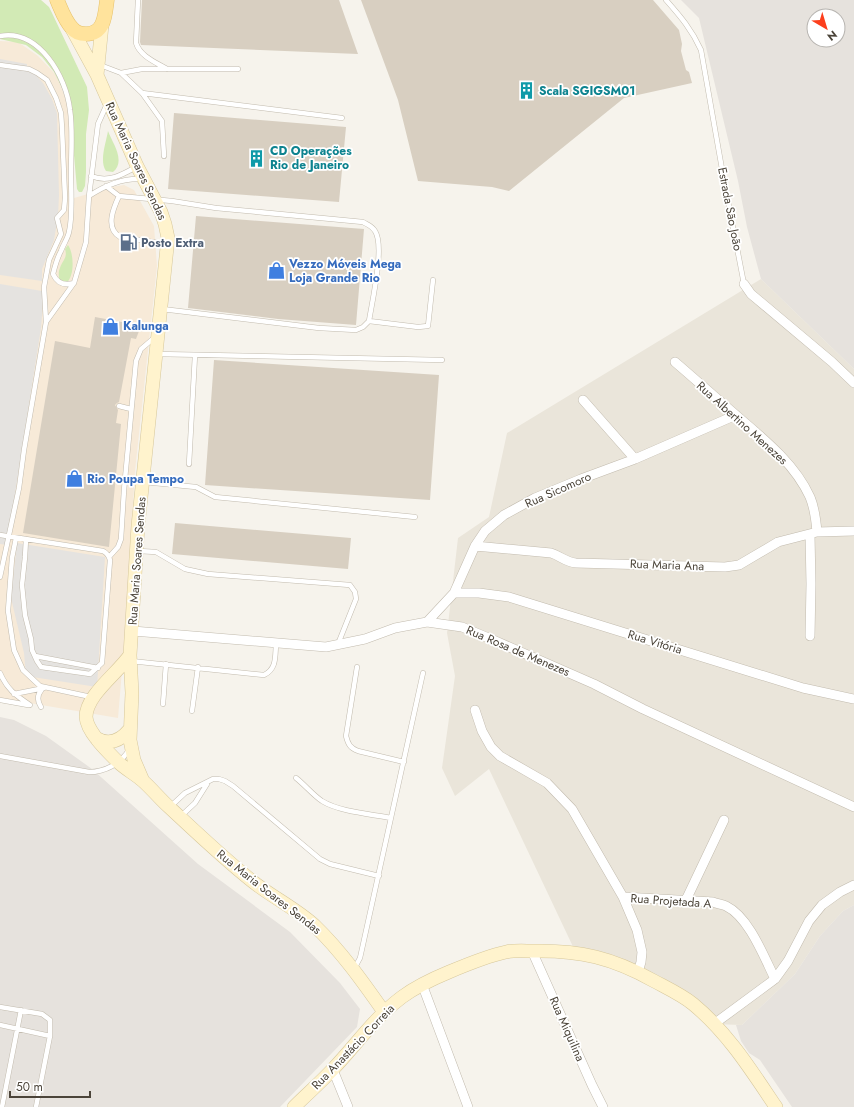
<svg xmlns="http://www.w3.org/2000/svg" width="854" height="1107" viewBox="0 0 854 1107" font-family="Jost,sans-serif">
<style>
.residential{fill:#eae5da}
.commercial{fill:#f7ead8}
.industrial{fill:#e6e2dd;fill-rule:evenodd}
.green{fill:#d2eab5}
.parking{fill:#e5e3e0}
.building{fill:#d8cfc1}
.lines{fill:none;stroke-linecap:round;stroke-linejoin:round}
.service-casing{stroke:#c2bbae;stroke-width:5.5}
.minor-casing{stroke:#c2bbae;stroke-width:10}
.secondary-casing{stroke:#d6c79b;stroke-width:14}
.primary-casing{stroke:#e6c16a;stroke-width:15}
.service{stroke:#fff;stroke-width:4.5}
.minor{stroke:#fff;stroke-width:9}
.secondary{stroke:#fff3cd;stroke-width:13}
.primary{stroke:#ffe39c;stroke-width:14}
.labels{text-anchor:middle;dominant-baseline:central;stroke-width:3.5;stroke-linejoin:round;paint-order:stroke}
.culture-label{font-size:12px;font-weight:bold;fill:#0d838f;stroke:#fff;text-anchor:start}
.street-label{font-size:12px;fill:#4b4439;stroke:#fff}
.service-label{font-size:12px;font-weight:bold;fill:#4e5e75;stroke:#fff;text-anchor:start}
.shop-label{font-size:12px;font-weight:bold;fill:#366cbe;stroke:#fff;text-anchor:start}
</style>
<rect width="100%" height="100%" fill="#f6f3ec"/>
<path class="residential" d="M761 279 854 369V905L843 911 820 936 795 974 742 1025 714 1024 667 987 576 953 489 769 455 796 442 768 455 676 447 633 458 538 489 517 507 433Z"/>
<path class="commercial" d="M0 41 18 42 38 56 56 75 68 104 74 178V198L102 190 111 187 124 185 134 190 154 226 157 266 135 471 132 522 130 576 118 718 0 698Z"/>
<path class="industrial" d="M681 0H854V369L761 279 747 227 738 181 699 18ZM814 16H838V40H814Z
M0 717 14 720 46 736 92 769 198 864 290 932 340 983 360 1009 357 1027 280 1107H0Z
M854 905V1107H792L760 1060 749 1053 741 1041 736 1025H742L795 974 820 936 843 911Z"/>
<path class="green" d="M0 0H41L49 7 52 13 87 87 89 110 86 134V172L85 186 82 192H79L77 189 71 122 67 98 54 72 42 57 26 45 0 39Z
M108 131C113 144 126 161 113 172L106 171C99 161 106 143 108 131Z
M68 245C74 253 75 277 66 283L59 279C59 276 58 272 60 268 62 261 68 258 65 249Z"/>
<path class="parking" d="M0 59 27 64V69L34 73 43 83 52 99 57 113 59 195 58 217 54 240 42 269V281L0 275Z
M0 284 42 291 43 303 41 328 7 545 0 544Z
M17 543 105 557 97 687 26 676 24 653 11 598Z"/>
<path class="building" d="M142 0H339L358 54 141 45 140 42Z
M361 0H653L679 30 682 44 681 51 686 70 689 72 692 83 624 98 509 191 492 187 418 181 398 100Z
M174 113 346 127 339 202 168 189Z
M196 216 364 229 356 325 278 319 188 308Z
M95 317 127 323 126 329 139 331 136 339 131 338 119 402 117 403 115 405 118 410 116 423 121 424 109 547 23 533 55 341 90 348Z
M214 360 439 375 430 500 205 485Z
M175 523 351 538 348 569 172 554Z"/>
<g class="lines">
<defs>
<path id="service" d="M138 0 136 43C140 56 155 62 167 69
M666 0C681 17 692 30 701 50L725 186 744 284
M0 36C39 29 66 76 70 110 73 130 71 153 71 174 71 190 73 216 69 232 68 238 63 245 61 251 57 258 55 266 53 274 57 283 64 286 74 283
M0 65 29 69 37 73 47 80 56 98 61 113 62 128 65 198 64 210 57 218 61 234 49 260 44 287 46 322
M100 65 121 73 142 93 162 121 164 156
M121 73 142 69H238
M142 93 342 118
M91 176C108 183 122 175 136 167
M106 186 119 196 172 201 216 208 363 222C368 225 372 226 375 231 385 246 372 302 369 321L363 327 356 330 319 328 162 309
M89 196C104 186 122 178 141 179
M119 196C113 209 105 228 120 237L166 244
M369 321 418 327 428 326 433 280
M157 354 442 360
M119 406 131 409
M189 464 195 355
M144 482 196 487 215 497 415 517
M0 535 103 551C107 553 109 556 110 560L102 663 90 674 41 667 37 661 32 650 31 639 25 615 22 585 25 557 26 539
M16 538 12 558 8 611 14 650 23 670 40 686 91 697
M139 551 156 552 185 569 208 574 350 585 355 592 356 599 338 644
M109 557 118 547 121 539 124 490 136 361 141 349 154 338
M0 577 19 488 24 450 46 322 74 283 86 242 89 196 98 124 107 104
M35 656 98 668
M131 661 264 675C277 669 275 656 276 644
M357 667 346 736C348 744 350 748 358 751L404 762
M0 673C7 689 15 695 30 705
M14 694 44 688
M0 700 28 705
M163 704 166 664
M41 707C37 701 37 695 42 689
M192 711 198 667
M0 756 89 772C105 772 120 764 129 750
M296 778C305 785 313 795 322 801 340 812 371 814 391 818
M171 806 185 793 213 779H219L225 781 233 786 320 859 330 864 379 876
M181 816 195 803 207 784
M354 969 360 958 364 940 423 673
M0 1007 42 1014 50 1020V1036L36 1107
M0 1025 50 1036
M2 1107 21 1010"/>
<path id="minor" d="M744 284 751 294 832 362 854 383
M675 362C696 380 716 398 737 416 764 439 795 464 810 497 815 509 816 520 817 532
M583 400 635 459
M475 546 551 553C561 556 565 562 576 563L725 567 739 565 778 542 817 532 854 531
M454 593H479L509 597 803 688 854 699
M427 622 454 593 475 546 485 531 504 515 535 498 581 479 635 459 736 415
M133 631 326 647 365 639 395 628 427 622 462 627 491 639 594 684 643 709 854 807
M810 636 811 584 810 535
M475 710 482 731 491 747 500 756 547 783 572 809 623 897 637 930 642 952 641 962 638 972
M623 897 713 902C717 904 722 904 726 906 749 917 764 957 775 979
M686 900 724 820
M532 951 592 1085 603 1107
M422 984 468 1107
M714 1024 775 979 788 961 809 921 822 905 840 892 854 885
M333 1070 348 1107"/>
<path id="secondary" d="M72 29 97 75 137 166 161 212 165 224 168 238 138 526 130 655 132 693 130 740 134 760 143 781
M97 75 102 25
M130 655C118 673 86 695 86 717 87 732 107 751 117 761 125 769 135 774 143 781 152 789 160 799 169 807 196 832 223 858 252 881 272 897 295 908 314 925 341 951 363 982 384 1012
M96 738C109 746 120 741 129 730
M294 1107C307 1094 321 1082 333 1069 356 1045 375 1017 402 997 417 986 432 979 449 972 468 964 487 956 506 952 515 950 525 951 533 951 580 950 613 958 654 981 667 988 682 995 693 1004 728 1033 751 1070 776 1107"/>
<path id="primary" d="M57 0C61 9 65 21 72 28 75 32 81 34 86 34 105 34 105 14 107 0"/>
</defs>
<use href="#service" class="service-casing"/>
<use href="#minor" class="minor-casing"/>
<use href="#secondary" class="secondary-casing"/>
<use href="#primary" class="primary-casing"/>
<use href="#service" class="service"/>
<use href="#minor" class="minor"/>
<use href="#secondary" class="secondary"/>
<use href="#primary" class="primary"/>
</g>
<defs>
<symbol id="building-bare" viewBox="-9 -9 18 18"><path d="M-4-6H4V6H1V3H-1V6H-4ZM-2.5-4.3h1.7v1.8h-1.7ZM.8-4.3h1.7v1.8H.8ZM-2.5-1h1.7V.8h-1.7ZM.8-1h1.7V.8H.8Z" fill="#0f9aa8" stroke="#fff" stroke-width="2.5" paint-order="stroke"/></symbol>
<symbol id="fuel-bare" viewBox="-9 -9 18 18"><path d="M-5.5-6h7V0h2V4h1.3V-2.5L3-4.5l.8-.8L6-3V5H2.5V1h-1V6h-7ZM-4.2-4.7v3.2H.2V-4.7Z" fill="#5c6f8a" stroke="#fff" stroke-width="2.5" paint-order="stroke"/></symbol>
<symbol id="shop-bare" viewBox="-9 -9 18 18"><path d="M-5-2.5h2.3a2.7 3.5 0 0 1 5.4 0H5L5.5 6h-11ZM-1.5-2.5h3a1.5 2.3 0 0 0-3 0Z" fill="#3f7fe0" stroke="#fff" stroke-width="2.5" paint-order="stroke"/></symbol>
</defs>
<g fill-rule="evenodd">
<use href="#building-bare" x="514" y="78" width="25" height="25"/>
<use href="#building-bare" x="244" y="146" width="25" height="25"/>
<use href="#fuel-bare" x="116" y="230" width="25" height="25"/>
<use href="#shop-bare" x="264" y="258" width="25" height="25"/>
<use href="#shop-bare" x="98" y="314" width="25" height="25"/>
<use href="#shop-bare" x="62" y="466" width="25" height="25"/>
</g>
<g class="labels">
<g class="culture-label">
<text x="539" y="91">Scala SGIGSM01</text>
<text x="270" y="151">CD Operações<tspan x="270" dy="14">Rio de Janeiro</tspan></text>
</g>
<g class="street-label">
<text transform="translate(136 161) rotate(65)">Rua Maria Soares Sendas</text>
<text transform="translate(730 209) rotate(79)">Estrada São João</text>
<text transform="translate(742 423) rotate(42)">Rua Albertino Menezes</text>
<text transform="translate(558 490) rotate(-24)">Rua Sicomoro</text>
<text transform="translate(137 561) rotate(-86)">Rua Maria Soares Sendas</text>
<text transform="translate(667 565) rotate(2)">Rua Maria Ana</text>
<text transform="translate(655 642) rotate(17)">Rua Vitória</text>
<text transform="translate(518 651) rotate(23)">Rua Rosa de Menezes</text>
<text transform="translate(269 892) rotate(38)">Rua Maria Soares Sendas</text>
<text transform="translate(671 901) rotate(4)">Rua Projetada A</text>
<text transform="translate(567 1029) rotate(66)">Rua Miquilina</text>
<text transform="translate(353 1047) rotate(-46)">Rua Anastácio Correia</text>
</g>
<g class="service-label">
<text x="141" y="243">Posto Extra</text>
</g>
<g class="shop-label">
<text x="289" y="264">Vezzo Móveis Mega<tspan x="289" dy="14">Loja Grande Rio</tspan></text>
<text x="123" y="326">Kalunga</text>
<text x="87" y="479">Rio Poupa Tempo</text>
</g>
</g>
<g transform="translate(826 28) rotate(142)"><circle r="19" fill="#ffffff" stroke="#b7b4b0"/>
<path d="M0-3L7 15L0 10L-7 15Z" fill="#fc3f1d"/>
<text y="-6" font-size="11" font-weight="bold" text-anchor="middle" fill="#4b4439">N</text>
</g>
<path d="M10 1091v6h80v-6" fill="none" stroke="#4b4439" stroke-width="2"/>
<text x="16" y="1091" font-size="12" fill="#4b4439" stroke="#ffffff" stroke-width="3" paint-order="stroke">50 m</text>
</svg>
